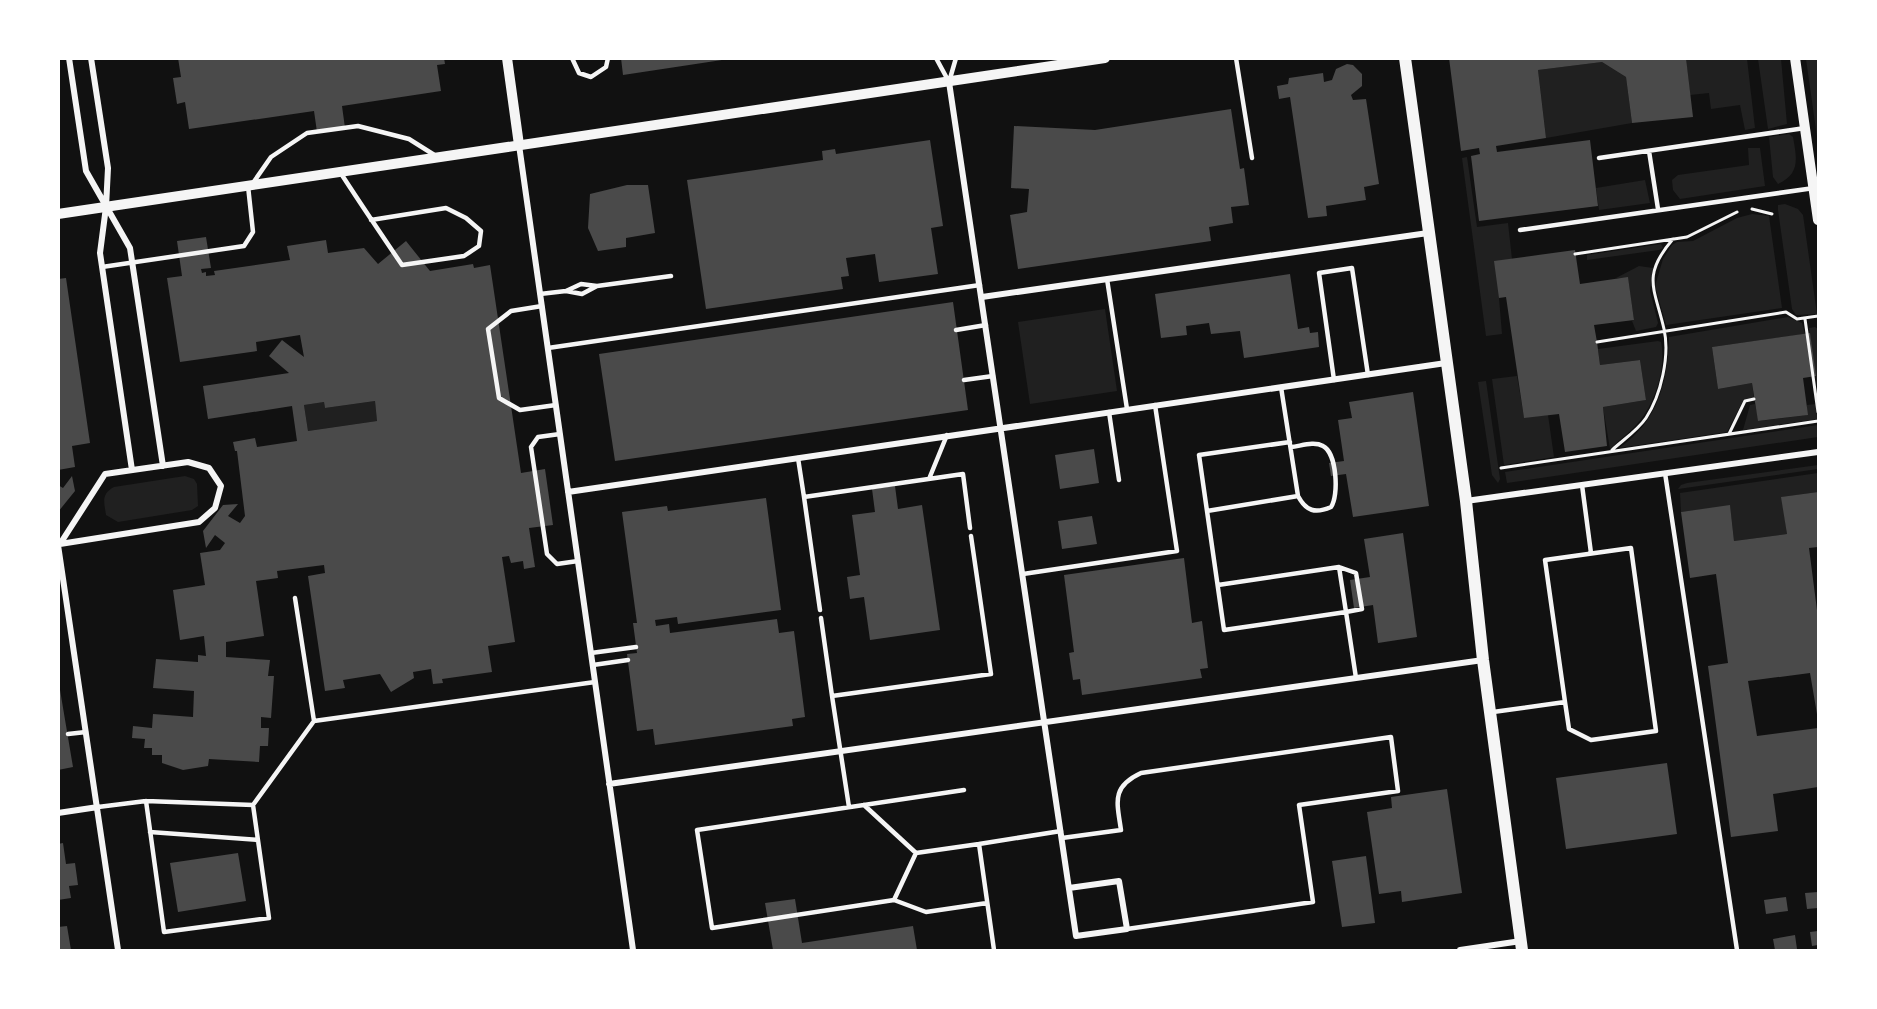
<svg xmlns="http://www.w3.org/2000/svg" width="1877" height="1009" viewBox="0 0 1877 1009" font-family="Mulish,sans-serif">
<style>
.green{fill:#202020}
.building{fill:#4a4a4a;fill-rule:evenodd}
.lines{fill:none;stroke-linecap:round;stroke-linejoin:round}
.path{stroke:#f5f5f5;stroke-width:3}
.service{stroke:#f5f5f5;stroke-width:4.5}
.minor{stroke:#f5f5f5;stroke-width:6}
.tertiary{stroke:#f5f5f5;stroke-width:10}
.secondary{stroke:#f5f5f5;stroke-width:12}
</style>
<rect width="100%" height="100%" fill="#111"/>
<path class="green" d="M1686 59H1747L1755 128 1745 130 1740 105 1711 109 1709 93 1690 95Z
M1758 59H1781L1787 124 1768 129Z
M1806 59H1818V142L1817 137Z
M1602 62 1626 77 1632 123 1546 138 1538 70Z
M1789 134 1793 137C1797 159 1800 174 1778 184L1773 177 1769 137Z
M1748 148H1760L1765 186 1680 199 1673 190 1672 180 1678 175 1749 165Z
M1467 157 1477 227 1508 223 1512 259 1499 298 1502 334 1486 336 1462 158Z
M1645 180 1650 203 1599 210 1596 188Z
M1785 204 1798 209 1803 215 1817 314 1796 315 1792 309 1778 210V205Z
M1752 214 1769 216 1782 308 1666 325 1655 286 1663 259 1672 245 1677 242 1693 241 1737 218Z
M1661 244 1663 248 1659 250 1587 260V255Z
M1639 266 1653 268 1650 291 1658 323 1656 327 1636 331 1632 321 1634 320 1628 278H1616Z
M1105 309 1117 391 1030 404 1018 322Z
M1788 317 1802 323 1805 334 1712 347 1718 389 1752 383 1754 399 1743 401 1727 432 1619 448C1658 422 1668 381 1669 337Z
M1815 327 1818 329V394L1809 328Z
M1658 341 1661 342C1666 365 1657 396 1644 415 1635 429 1621 438 1610 449L1603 407 1646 400 1640 360 1600 365 1598 349Z
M1517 376 1524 417 1548 415 1554 457 1504 465 1492 379Z
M1486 381 1500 479 1498 483 1492 475 1478 382Z
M375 401 377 421 308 431 304 405 324 402 325 408Z
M1755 404 1759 421 1807 415V405L1816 404 1818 419 1743 430 1750 405Z
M1818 425V437L1507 483 1505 472Z
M1818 465V469L1678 489 1681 485 1687 483Z
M1818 473V492L1782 497 1787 534 1734 541 1730 506 1681 512 1680 493Z
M185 476 194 479 197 484 198 506 192 510 118 522 106 515C104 502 101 494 114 487Z"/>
<path class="building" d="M178 58H444L445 64 437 65 441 91 342 106 345 128 317 132 314 111 189 129 185 102 177 104 173 78 181 77Z
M621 58H722V60L623 75Z
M1449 58H1686L1693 117 1632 123 1626 77 1602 62 1538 70 1546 138 1496 146 1497 152 1590 140 1598 206 1479 221 1471 156 1480 154 1479 148 1461 151Z
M1347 64 1353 65 1362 74V86L1351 95 1353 100 1366 99 1379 184 1364 187 1366 200 1326 206 1327 216 1308 218 1290 97 1279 99 1277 86 1288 84 1289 78 1323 73 1324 82 1332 80 1336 69Z
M1231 109 1240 169 1244 168 1249 205 1231 207 1233 223 1209 227 1211 241 1018 269 1010 215 1027 212 1029 189 1011 188 1014 126 1095 130Z
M930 140 943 226 931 228 938 274 879 282 875 254 846 258 849 276 841 277 843 289 706 309 687 180 823 160 822 151 835 149 836 154Z
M627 185H648L655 233 626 238V247L598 251 588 228 590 194Z
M206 237 211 268 201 269 202 273 206 272V276L215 275 214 271 290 260 287 246 326 240 328 253 364 248 378 264 406 241 430 271 473 264 474 268 490 265 521 473 545 469 553 525 529 528 535 567 524 569 523 561 511 563 509 556 502 557 515 642 488 646 492 672 442 679 443 683 433 684 431 669 413 672 414 678 391 692 380 674 343 680 345 688 325 691 308 576 325 573 324 565 277 571 278 578 256 581 264 636 226 642V657L270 660 268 676H274L271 718 261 717V728H269L268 746H260L259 762 209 759 208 766 183 770 162 763V755H152V748H144L145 739 132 738 133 726 152 728 153 714 193 717 194 691 153 688 156 659 198 662V655L206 656 204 636 180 640 173 590 205 585 200 553 220 550 225 543 215 535 206 548 203 531 223 505 238 504 228 516 240 523 245 516 237 451H235L233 442 255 438 257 447 297 441 292 406 208 419 203 386 289 373 269 356 282 340 304 357 300 335 256 342 257 351 180 362 167 278 182 276 177 241ZM375 401 377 421 308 431 304 405 324 402 325 408Z
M1575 250 1580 284 1628 277 1634 320 1594 325 1597 342 1600 365 1640 360 1646 400 1603 407 1607 446 1565 452 1559 414 1524 418 1506 297 1499 298 1494 261Z
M1290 274 1298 329 1309 327 1310 333 1318 332 1319 347 1244 358 1240 331 1211 334 1209 323 1186 326 1187 335 1161 338 1155 294Z
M66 278 90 443 72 446 75 467 58 470V279Z
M953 302 968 410 615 461 599 354Z
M1810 333 1816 376 1803 378 1808 415 1758 421 1752 383 1718 389 1712 347Z
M1413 392 1429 506 1353 517 1346 474 1331 476 1329 463 1344 461 1338 420 1352 418 1349 402Z
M1094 449 1099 483 1060 489 1055 455Z
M72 476 75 491 58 512V485L63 488Z
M895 486 898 509 922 505 940 630 870 640 864 597 850 599 847 577 860 575 852 515 875 512 872 489Z
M1818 492V547L1809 548 1818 618V720L1810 673 1748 681 1757 736 1818 728V787L1773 794 1778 831 1731 837 1708 666 1728 663 1716 574 1690 578 1681 512 1730 505 1734 541 1787 534 1781 497Z
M766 498 781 610 678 624 677 617 655 620 656 626 669 624 670 633 777 619 779 633 794 631 805 717 792 719 793 726 655 745 653 729 637 731 627 654 637 653 633 623H637L622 512 667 506 668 511Z
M1092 516 1097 544 1062 549 1058 521Z
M1403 533 1417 637 1378 643 1373 605 1354 608 1350 580 1370 577 1364 539Z
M1184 558 1192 623 1202 621 1208 668 1200 669 1202 678 1082 695 1080 679 1073 680 1069 653 1074 652 1064 575Z
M58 678 73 767 58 770Z
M1667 763 1677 834 1566 849 1556 778Z
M1447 789 1462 893 1402 902 1401 891 1379 894 1367 812 1392 808 1391 797Z
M63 843 66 864 75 863 78 885 69 886 71 898 58 900V844Z
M238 853 246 901 178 912 170 863Z
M1366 856 1375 923 1342 927 1332 861Z
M1818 892V908L1807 909 1805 893Z
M1786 897 1788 911 1766 914 1764 900Z
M795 899 802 943 913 926 917 950H773L765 903Z
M67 926 71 950H58V927Z
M1818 931V945L1812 946 1810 932Z
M1795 935 1797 949 1775 950 1773 939Z"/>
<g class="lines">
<path class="path" d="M1752 209 1772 214
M1575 254 1687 237 1737 212
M1805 319 1818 412
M1597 342 1786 312 1797 319 1818 316
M1729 434 1745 401 1754 399
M1612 450C1623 440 1638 430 1646 418 1661 395 1670 356 1664 329 1655 289 1641 276 1673 239
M1501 468 1818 421"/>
<path class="service" d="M572 58 579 73 591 77 606 67 608 58
M936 58 949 82 956 58
M1236 58 1252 158
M1649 151 1658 209
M1599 158 1805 128
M340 172C360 203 381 234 402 265L464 256 479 246 481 231 466 218 446 208 371 220
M253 183 271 157 307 133 358 126 409 139 436 156
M1520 230 1814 188
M102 267 244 246 253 232 248 186
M1107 279 1127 409
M597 286 582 294 566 291 581 284 597 286 671 276
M540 294 566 291
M542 306 511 311 488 329 499 398 520 410 556 405
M956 330 986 325
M548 348 980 285
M964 380 993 376
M1334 380 1319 273 1352 268 1368 375
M1109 412 1119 480
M560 434 538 437 531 447 547 554 557 564 578 561
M1290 442 1199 455 1224 630 1346 612 1356 678
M1291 447C1301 446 1314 441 1323 446 1337 453 1339 496 1331 507 1315 514 1306 511 1298 496
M798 458 804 497
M1665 473 1737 950
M929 479 947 435
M1582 485 1591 553
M1207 511 1298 496 1281 387
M1023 574 1177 551 1155 405
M1218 585 1339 567 1346 612 1362 609 1356 573 1339 567
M295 598 314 721
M820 610 804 497 963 474 970 528
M821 618 832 696 991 674 971 536
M591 653 636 647
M593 665 628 660
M832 696 849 807
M1493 712 1565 702 1545 560 1631 548 1656 731 1591 740 1569 729 1565 702
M68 734 86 732
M146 801 164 932 269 918 253 805
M864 805 916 853 894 900 712 928 697 830 964 790
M98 807 146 801 253 805 314 721 595 682
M150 832 258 840
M1062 838 1121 830C1117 802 1111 787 1141 773L1391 737 1398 791 1299 805 1313 902 1127 929
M979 844 1061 831
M916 853 979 844 994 950
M894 900 926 912 987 903"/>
<path class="minor" d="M69 58 86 171 130 248 163 466
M91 58 108 168 106 207 100 253 132 470
M949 82 1076 936 1127 929 1119 881 1069 888
M519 145 633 950
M982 297 1428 233
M188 462 209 468 221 486 215 508 199 522 60 544 105 474Z
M568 492 1446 363
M1466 501 1818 452
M58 545 118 950
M609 784 1483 660
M58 813 98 807
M1460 950 1521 941"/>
<path class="tertiary" d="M507 58 519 145
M1795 58 1818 220
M58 214 1105 58"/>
<path class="secondary" d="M1405 58 1466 501 1483 660 1522 950"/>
</g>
<rect width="1877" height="1009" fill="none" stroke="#ffffff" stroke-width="120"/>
</svg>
